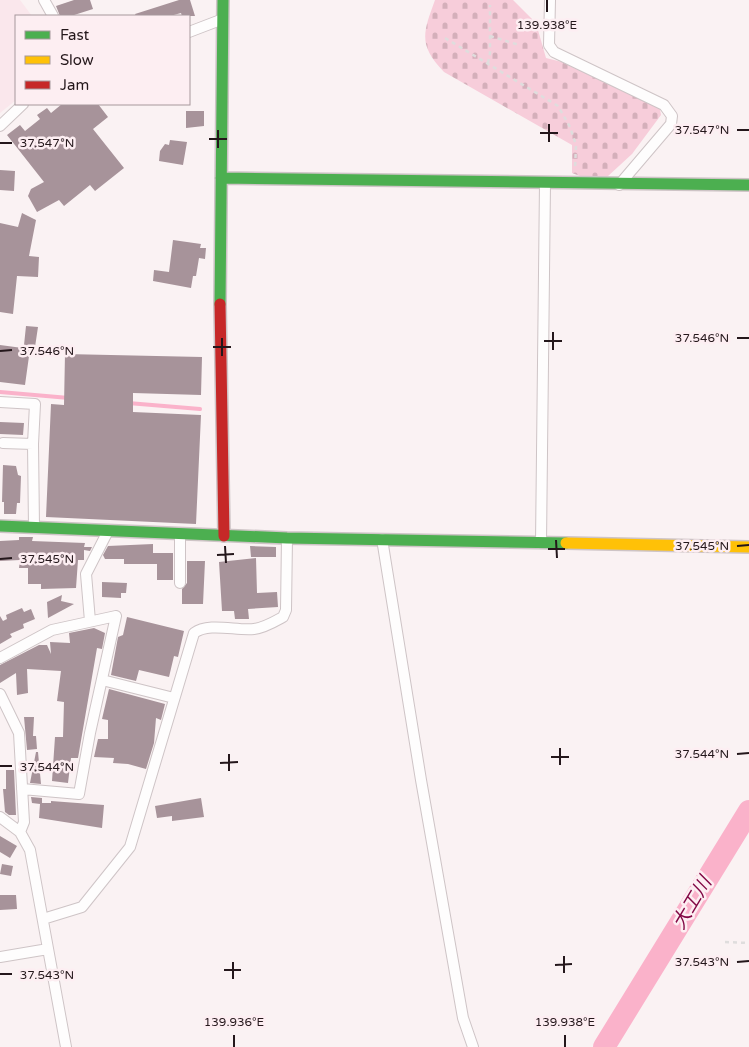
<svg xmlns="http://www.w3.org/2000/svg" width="749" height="1047" viewBox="0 0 749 1047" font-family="'Varela Round','Noto Sans JP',sans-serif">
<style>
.built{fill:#fae7ec}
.cemetery{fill:url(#cemetery-stones)}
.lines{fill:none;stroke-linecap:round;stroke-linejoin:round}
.stream{stroke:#fab2ca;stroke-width:4}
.river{stroke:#fab2ca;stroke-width:22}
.building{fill:#a7939a}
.street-casing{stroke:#cec4c6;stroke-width:12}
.fast-casing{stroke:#cec4c6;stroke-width:14}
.slow-casing{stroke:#cec4c6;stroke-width:14}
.jam-casing{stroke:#cec4c6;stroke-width:14}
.path{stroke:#dfdddd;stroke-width:2.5;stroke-dasharray:4 4;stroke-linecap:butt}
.street{stroke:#fefdfd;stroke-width:10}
.fast{stroke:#4caf50;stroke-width:11}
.slow{stroke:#ffc107;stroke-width:11}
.jam{stroke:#c62828;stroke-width:11}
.ticks{fill:none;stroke:#24171b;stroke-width:2}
.labels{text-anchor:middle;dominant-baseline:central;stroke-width:5;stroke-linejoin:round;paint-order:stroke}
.water-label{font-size:19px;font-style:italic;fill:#820845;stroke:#fdeef2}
.ticks-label{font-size:12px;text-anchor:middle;fill:#24171b;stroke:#fdeef2;stroke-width:5;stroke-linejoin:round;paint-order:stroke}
</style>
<defs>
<pattern id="cemetery-stones" width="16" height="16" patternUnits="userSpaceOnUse" patternTransform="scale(1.25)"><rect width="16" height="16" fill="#f7cdda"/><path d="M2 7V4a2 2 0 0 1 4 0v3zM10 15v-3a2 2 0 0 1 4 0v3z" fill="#d4afba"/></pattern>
</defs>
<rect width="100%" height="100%" fill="#faf2f3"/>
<path class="built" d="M0 0H20L32 16H16V100L0 113Z"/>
<path class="cemetery" d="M435 0H513L536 23 546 58 562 62 660 109 661 115 632 154 607 177 580 176 572 173V145L444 72C418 45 423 33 435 0Z"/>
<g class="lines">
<path class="stream" d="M0 392 69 398
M128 403 200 409"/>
<path class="river" d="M604 1047 749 811"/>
</g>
<path class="building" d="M74 0H90L93 9 71 16H60L56 6Z
M179 0H190L195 16H182L181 13 170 16H136L135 14Z
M62 104H98L108 117 93 129 124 168 95 191 90 185 64 206 59 200 37 212 28 196 31 189 44 182 7 135 20 125 25 131 40 119 37 115 47 108 51 113Z
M186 111H204V126L186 128Z
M170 140 187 142 183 165 159 161 160 151 165 144 169 145Z
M0 170 15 171 14 191 0 190Z
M22 213 36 220 29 256 39 257 38 277 17 276 13 314 0 312V223L18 227Z
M173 240 201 244 200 248H206L205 259 199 258 196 276H193L191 288 153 281 154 270 169 272Z
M26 326 38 327 35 347 24 345Z
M0 345 30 349 25 385 0 382Z
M65 354 202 357 201 395 133 393V412L201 415 196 524 46 517 51 404 64 405Z
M0 422 24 423 23 435 0 434Z
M3 465 16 466 18 475 21 476 20 503H17L16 514H4V502H2Z
M19 537H33L32 541 85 543 84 547H92L90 551 84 550V560H78L76 588 41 589V584H28V568H19L20 560 0 561V541L19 540Z
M153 544V553H173V580H157V564H124V559H105L103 555 108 546Z
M250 546 276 547V557H251Z
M256 558 257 593 277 592 278 607 248 609 249 619H235L234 611H222L219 562Z
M187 561H205L203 604H182V589L187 583Z
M102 582 127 583 126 593H121V598L102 597Z
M62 595 61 601 74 604 48 618 47 602Z
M22 608 24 612 31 609 35 619 23 624 24 628 10 634 12 637 0 644V616L3 621 7 619 6 615Z
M127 617 184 631 178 657 174 656 169 677 139 670 136 681 111 675 118 637 123 635Z
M94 628 105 633 102 649 97 648 78 758H71L68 783 52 781 55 737H63L64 702 57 701 61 671 27 669 28 693 17 695 16 673 0 683V665L39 645H47L51 654 50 642 70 643 69 633Z
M109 689 165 704 161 720 156 718 154 743 146 769 128 764 113 763 114 758 94 757 98 739H108V720L102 719Z
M24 717H34L33 736H36L37 749 27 750Z
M36 752H38L41 784 30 783Z
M6 770H14L16 815H9L5 812 3 789H6Z
M31 797 42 798V803H51V801L104 805 102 828 39 818 40 804 32 803Z
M201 798 204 817 172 821V816L157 818 155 806Z
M0 836 17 846 10 858 0 852Z
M2 864 13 866 11 876 0 874Z
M0 895H16L17 909 0 910Z"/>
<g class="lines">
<defs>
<path id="street" d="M44 0 53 16
M550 0 549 45 554 52 664 105 672 116 671 124 619 185
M189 32 223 19
M0 126 23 104
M0 402 35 404 33 444 34 527
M3 443 33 444
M180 534V583
M382 539 421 780 463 1018 473 1047
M541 543 545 183
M90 621 86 574 108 531
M0 658 52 630 116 616 90 733 79 794 22 789
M102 680 174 698
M0 694 19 733 24 822 20 832
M0 817 20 832 30 850 66 1047
M43 919 82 907 130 847 194 633C209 622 236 631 254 629 264 628 274 622 283 617L286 610 287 538
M0 957 48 949"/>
<path id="fast" d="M221 178 749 185
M220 304 223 0
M0 526 287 538 566 543"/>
<path id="slow" d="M566 543 749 547"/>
<path id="jam" d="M220 304 224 536"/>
</defs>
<use href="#street" class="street-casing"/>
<use href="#fast" class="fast-casing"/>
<use href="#slow" class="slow-casing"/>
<use href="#jam" class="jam-casing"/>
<path class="path" d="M490 36 519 45
M445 38 558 106 570 127 576 145 575 170
M488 63 490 53V5
M725 942 749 943"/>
<use href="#street" class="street"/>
<use href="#fast" class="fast"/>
<use href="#slow" class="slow"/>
<use href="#jam" class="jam"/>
</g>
<path class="ticks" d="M547 0V12M549 124V142M218 130V148M737 130H749M540 133H558M209 139H227M0 143H12M553 332V350M222 338V356M737 338H749M544 341H562M213 347H231M0 351 12 350M556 540 557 558M225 546 226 563M737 546 749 545M548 549H565M217 555 234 554M0 559 12 558M560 748V765M229 754V771M737 754 749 753M551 757H569M220 763 238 762M0 766H12M564 956V973M233 962V979M737 962 749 961M555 965 572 964M224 970H241M0 974H12M234 1035V1047M565 1035V1047"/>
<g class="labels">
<g class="water-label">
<text transform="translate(692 903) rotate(-59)">大工川</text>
</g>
</g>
<g class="ticks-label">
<text x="547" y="29">139.938°E</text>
<text x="702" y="134">37.547°N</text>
<text x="47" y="147">37.547°N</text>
<text x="702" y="342">37.546°N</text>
<text x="47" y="355">37.546°N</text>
<text x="702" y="550">37.545°N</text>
<text x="47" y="563">37.545°N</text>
<text x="702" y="758">37.544°N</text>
<text x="47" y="771">37.544°N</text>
<text x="702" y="966">37.543°N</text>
<text x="47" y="979">37.543°N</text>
<text x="234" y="1026">139.936°E</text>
<text x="565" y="1026">139.938°E</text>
</g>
<rect x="15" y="15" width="175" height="90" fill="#fdeef2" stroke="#a6989c"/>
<rect x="25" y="31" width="25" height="8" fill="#4caf50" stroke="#a6989c"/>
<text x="60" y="40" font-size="15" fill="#24171b">Fast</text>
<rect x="25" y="56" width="25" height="8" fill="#ffc107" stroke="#a6989c"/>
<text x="60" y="65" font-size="15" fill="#24171b">Slow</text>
<rect x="25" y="81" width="25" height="8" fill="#c62828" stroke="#a6989c"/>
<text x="60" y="90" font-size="15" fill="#24171b">Jam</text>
</svg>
